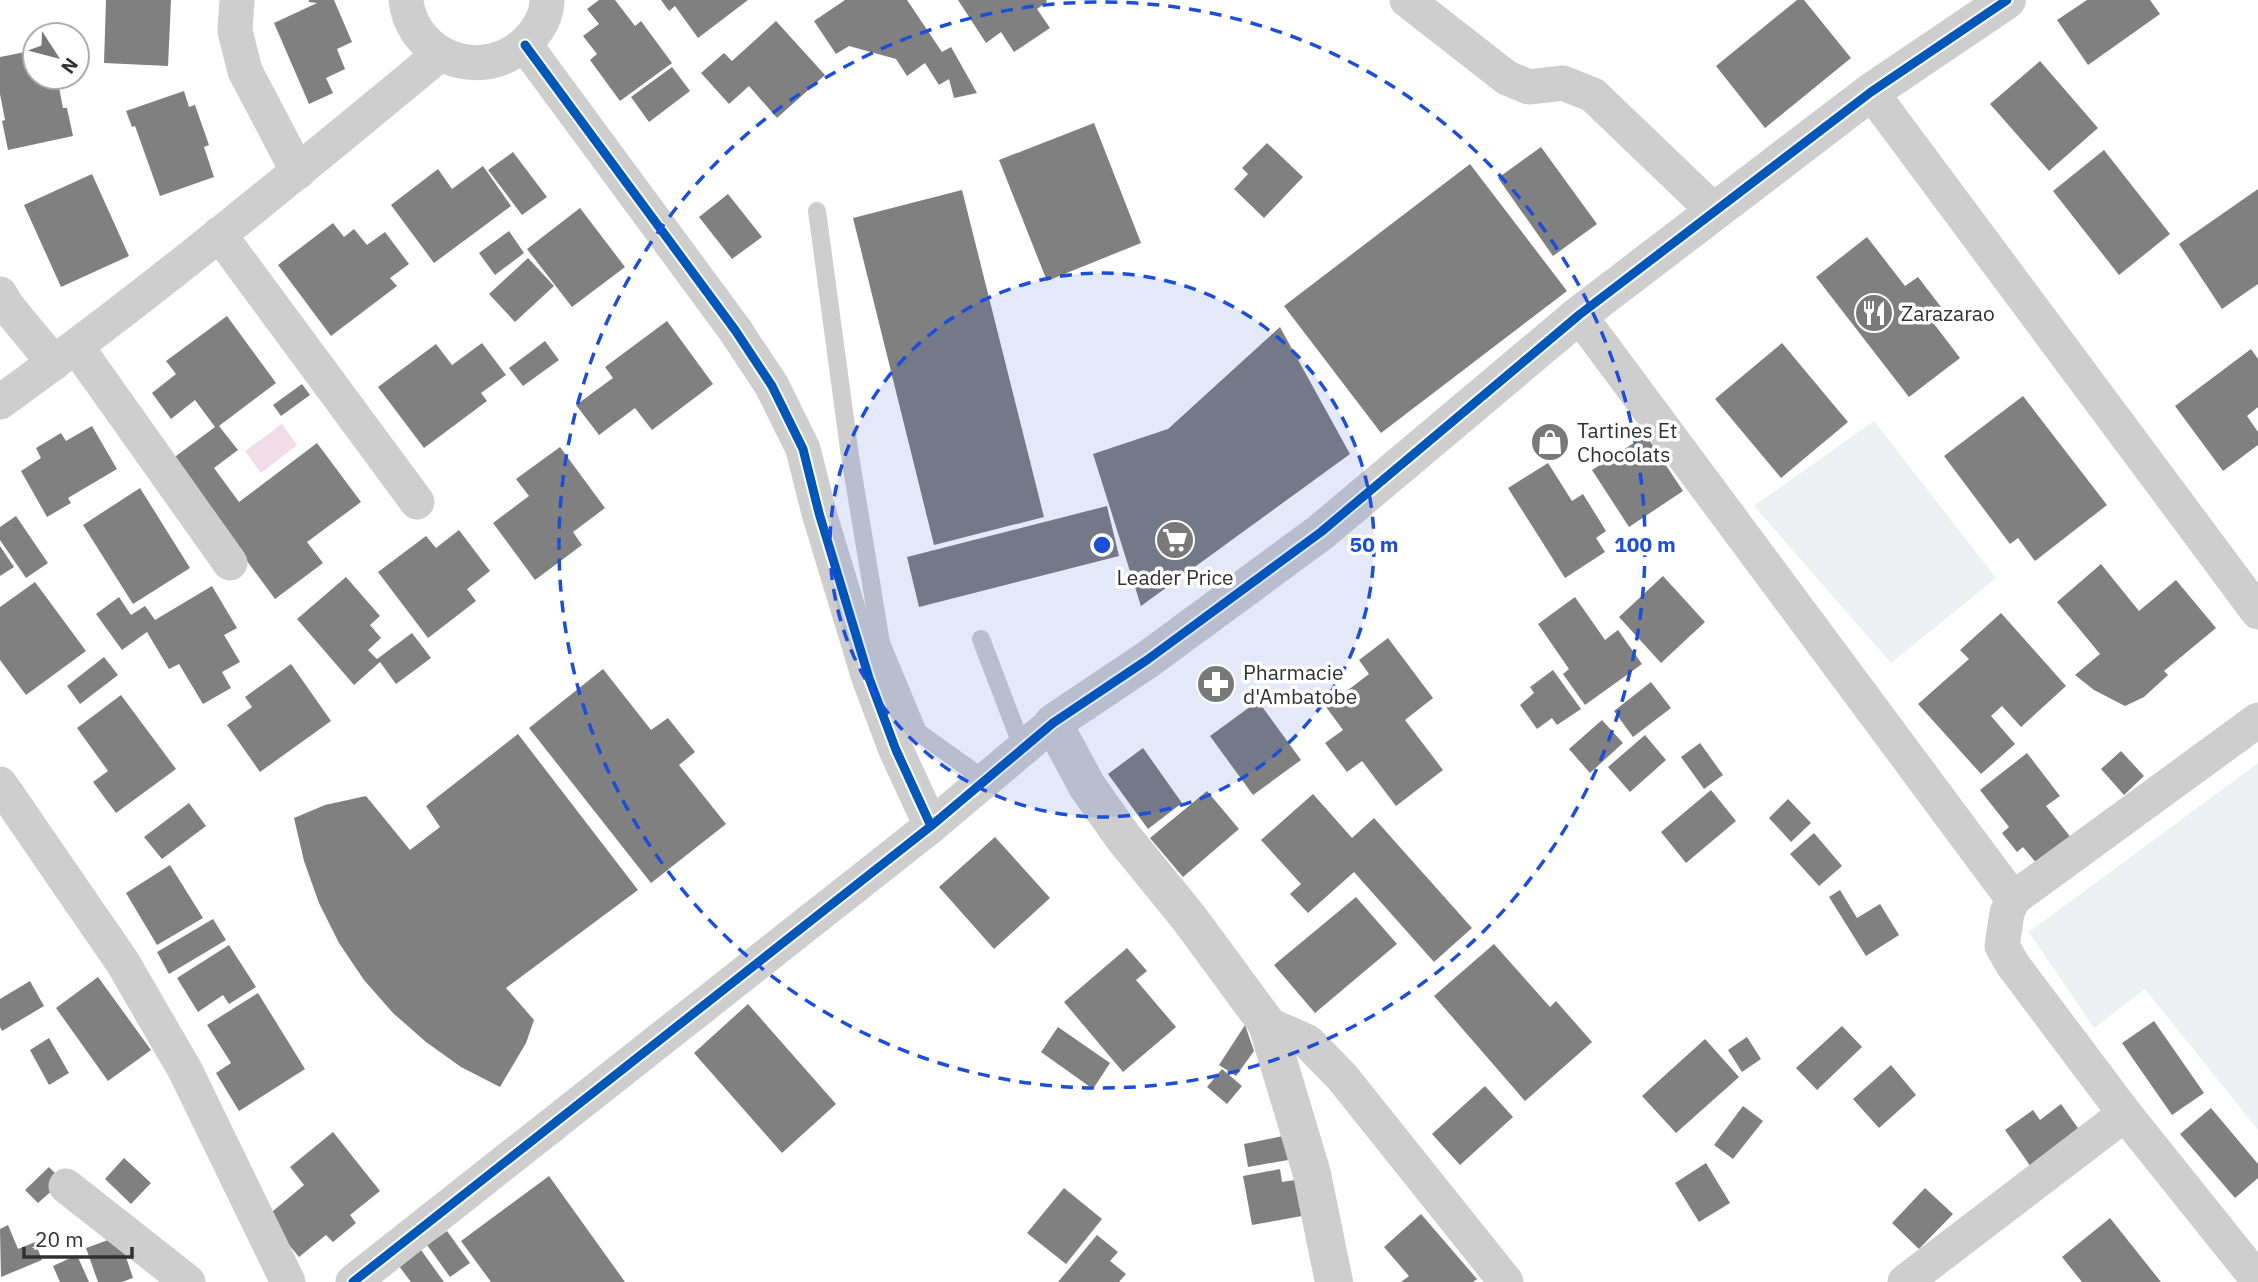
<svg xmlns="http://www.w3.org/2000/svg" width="2258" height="1282" viewBox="0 0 2258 1282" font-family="'IBM Plex Sans',sans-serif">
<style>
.green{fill:#edeff3}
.water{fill:#f0dde6}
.building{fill:#808080}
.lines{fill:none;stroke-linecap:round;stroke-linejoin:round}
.service{stroke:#cecece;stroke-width:18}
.minor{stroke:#cecece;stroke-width:35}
.tertiary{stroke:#cecece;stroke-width:38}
.cycleway-casing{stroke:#fff;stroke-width:13}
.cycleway{stroke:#0057b8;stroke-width:9}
.ring{fill:none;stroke:#1d4ed8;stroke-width:3.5;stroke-dasharray:12 9}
.labels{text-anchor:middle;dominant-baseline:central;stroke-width:7;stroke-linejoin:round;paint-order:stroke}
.poi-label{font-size:21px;fill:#313131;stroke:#fff;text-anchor:start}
.centre{fill:#1d4ed8;stroke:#fff;stroke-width:3.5}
.ring-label{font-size:21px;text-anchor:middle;font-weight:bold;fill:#1d4ed8;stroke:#fff;stroke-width:7;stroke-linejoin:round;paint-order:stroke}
</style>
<rect width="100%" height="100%" fill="#fff"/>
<path class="green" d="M1874 421 1996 578 1891 663 1754 506Z
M2258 763V1130L2145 989 2094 1028 2029 932Z"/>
<path class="water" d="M282 424 297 445 261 473 245 451Z"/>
<path class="building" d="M106 0H171L168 66 104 63Z
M309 0H334L352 42 337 49 345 69 326 78 333 93 309 104 274 23 317 3 309 2Z
M599 0H615L635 26 641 21 672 63 620 101 590 60 597 54 583 36 599 24 587 9Z
M661 0H748L698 38 675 6 669 11Z
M845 0H907L942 52 951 47 977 93 954 98 949 79 939 85 925 63 907 76 896 59 849 46 836 54 814 21Z
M958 0H1046L1047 2 1037 9 1050 28 1014 52 1001 32 986 43Z
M1797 0H1804L1851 58 1765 128 1716 66Z
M2087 0H2150L2160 14 2088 65 2057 20Z
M776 21 825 75 777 118 749 86 729 104 701 73 724 53 732 61Z
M35 50V77H57L63 108H67L73 136 8 150 2 121 5 120 0 94V57Z
M2040 61 2098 128 2049 171 1990 104Z
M672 67 690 91 649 122 631 97Z
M184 91 189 107 195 105 209 145 204 147 214 177 160 196 135 126 132 127 126 111Z
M1094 123 1141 243 1047 281 999 160Z
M1267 143 1303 177 1264 218 1234 189 1248 174 1242 168Z
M1541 147 1597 224 1553 256 1498 178Z
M2104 150 2170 234 2119 275 2053 191Z
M513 152 547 197 522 215 488 170Z
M1470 164 1567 291 1381 433 1284 306Z
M483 166 511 206 434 263 391 205 438 169 452 189Z
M92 174 129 256 61 287 24 205Z
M2258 189V284L2222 309 2179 244Z
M962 190 1044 517 934 545 853 218Z
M728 194 762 237 732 259 699 217Z
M580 208 625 267 572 307 527 249Z
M333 223 344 237 354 229 367 245 385 232 409 264 390 278 397 286 331 336 278 265Z
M509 231 524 253 495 275 479 253Z
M1867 237 1905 286 1918 277 1941 307 1928 316 1960 358 1909 397 1816 277Z
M528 258 554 286 515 322 489 294Z
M227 316 276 383 219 426 238 450 214 468 239 502 317 443 361 502 307 542 323 563 275 599 172 459 215 427 195 400 171 419 152 393 176 374 166 361Z
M667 321 713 384 652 430 635 408 599 435 576 405 613 378 605 367Z
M1280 327 1350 454 1141 606 1093 454 1168 429Z
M545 341 559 360 523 386 509 368Z
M482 343 506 375 481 393 487 401 424 448 378 387 436 344 452 365Z
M1782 343 1848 422 1781 478 1715 399Z
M2251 349 2258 359V407L2247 416 2258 432V445L2223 471 2175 406Z
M302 384 310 395 281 416 273 405Z
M2023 396 2107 505 2035 561 2018 538 2010 544 1944 456Z
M92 426 117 469 68 498 71 503 47 517 21 471 41 458 36 448 61 433 66 441Z
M1646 435 1683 491 1629 527 1592 470Z
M560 447 605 508 573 532 582 545 535 580 493 523 529 496 516 479Z
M1548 463 1572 501 1583 494 1606 531 1596 538 1605 552 1565 578 1508 488Z
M140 488 190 568 133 604 83 525Z
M1107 506 1119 556 919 607 907 557Z
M16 516 48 563 26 578 0 540V527Z
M459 530 490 571 467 589 476 601 428 638 378 572 426 536 436 548Z
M0 546 14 567 0 576Z
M2101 564 2139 611 2176 580 2216 628 2164 671 2168 675 2144 697 2125 706 2094 690 2075 675 2100 654 2057 602Z
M1663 576 1705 622 1661 663 1619 617Z
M346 577 380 616 370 625 381 638 368 650 377 659 412 633 431 658 396 684 380 662 354 685 297 619Z
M35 582 86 651 26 695 0 660V607Z
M212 586 237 628 224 635 240 662 222 672 231 688 203 704 179 664 169 669 147 632 122 650 96 614 119 597 131 615 145 606 155 620Z
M1575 597 1605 640 1618 630 1642 664 1585 705 1563 674 1569 669 1538 624Z
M2001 613 2066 686 2021 727 2002 706 1991 716 2015 744 1981 774 1918 704 1969 659 1960 650Z
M1388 638 1433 698 1405 720 1443 770 1396 806 1362 761 1347 772 1325 743 1343 730 1326 707 1369 674 1359 660Z
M104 657 118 675 80 704 67 686Z
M291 664 331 721 260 772 227 725 252 707 245 697Z
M603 669 651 730 668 718 695 752 679 765 726 824 651 883 529 728Z
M1553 670 1581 709 1557 725 1552 718 1537 729 1520 705 1534 693 1530 687Z
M1651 682 1671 708 1633 737 1614 711Z
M121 695 176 769 116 813 93 782 108 771 77 728Z
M1258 701 1301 760 1253 795 1210 736Z
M1602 720 1623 743 1590 773 1569 749Z
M518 734 638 890 506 988 534 1020 526 1043 500 1087 461 1067 426 1042 393 1013 364 980 339 943 319 903 304 861 294 818 325 805 366 796 410 850 440 827 426 806Z
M1645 735 1666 760 1630 792 1608 767Z
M1700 743 1723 775 1704 789 1681 757Z
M1143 748 1182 803 1148 829 1108 774Z
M2121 751 2144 776 2124 795 2101 769Z
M2027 753 2060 796 2046 806 2072 839 2038 865 2023 847 2017 852 2002 833 2009 827 1980 790Z
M1711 790 1736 821 1686 863 1661 832Z
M1207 791 1239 829 1183 877 1150 838Z
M1313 794 1352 838 1374 818 1472 928 1434 962 1354 872 1308 913 1290 894 1301 884 1261 840Z
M1788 799 1811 823 1791 842 1769 818Z
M189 803 206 826 162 859 144 837Z
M1814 833 1842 866 1819 886 1790 854Z
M995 837 1050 898 994 949 939 887Z
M170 865 203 918 157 945 126 893Z
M1840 890 1857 918 1880 904 1899 935 1866 956 1829 897Z
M1356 897 1397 944 1315 1013 1274 965Z
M213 919 226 940 169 974 157 952Z
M1494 944 1550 1007 1556 1001 1592 1042 1525 1101 1434 996Z
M229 945 256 987 229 1004 223 995 198 1012 177 978Z
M1127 948 1147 971 1136 980 1176 1027 1123 1072 1064 1002Z
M98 977 151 1050 108 1081 56 1008Z
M30 981 44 1006 2 1031 0 1027V999Z
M258 993 305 1069 239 1111 216 1073 231 1063 207 1025Z
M748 1004 836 1104 782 1153 694 1053Z
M2154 1021 2204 1093 2172 1115 2122 1043Z
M1245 1025 1254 1051 1236 1076 1219 1065Z
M1842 1026 1862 1047 1817 1090 1796 1068Z
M1058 1027 1110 1063 1093 1089 1041 1052Z
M1747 1037 1761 1059 1742 1072 1728 1050Z
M49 1038 69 1073 49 1085 30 1050Z
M1705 1039 1739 1077 1676 1133 1642 1096Z
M1891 1065 1916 1095 1879 1128 1853 1099Z
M1222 1069 1242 1086 1227 1104 1207 1087Z
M1485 1086 1513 1117 1460 1165 1432 1134Z
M2061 1104 2080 1131 2031 1167 2005 1130 2033 1110 2040 1120Z
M1743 1106 1763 1121 1733 1159 1714 1145Z
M2211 1108 2258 1164V1178L2235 1198 2180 1134Z
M333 1132 380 1191 350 1215 356 1223 333 1242 326 1235 299 1257 266 1217 304 1185 290 1167Z
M1283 1136 1288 1160 1248 1167 1244 1144Z
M124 1158 151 1183 131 1204 105 1179Z
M1706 1163 1730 1203 1699 1222 1675 1183Z
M49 1167 63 1181 38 1203 25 1190Z
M1280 1169 1282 1182 1295 1180 1302 1216 1252 1225 1243 1176Z
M549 1176 625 1282H491L461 1241Z
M1064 1188 1102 1219 1066 1264 1027 1233Z
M1925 1188 1953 1214 1919 1249 1892 1223Z
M1421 1214 1477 1279 1473 1282H1401L1409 1276 1384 1247Z
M2110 1218 2161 1282H2082L2062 1257Z
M8 1225 18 1249 35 1242 42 1260 1 1277 0 1229Z
M447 1231 470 1263 450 1277 427 1245Z
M1097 1235 1118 1252 1110 1261 1126 1274 1119 1282H1058Z
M119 1236 133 1278 122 1282H98L86 1248Z
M421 1250 444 1282H411L399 1266Z
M77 1255 89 1282H60L53 1266Z"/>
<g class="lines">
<path class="service" d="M817 211 850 456 881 643 918 732 985 780
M981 639 1023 749"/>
<path class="minor" d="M237 0 235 31 245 71 298 172
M406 0C407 11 411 22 417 31 445 72 502 73 533 35 541 25 547 12 547 0
M1407 0 1507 78 1529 87 1563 83 1593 95 1715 212
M525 45 735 330 772 386 803 449 819 513 869 678 896 750 931 826
M1871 92 2258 612
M219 234 417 502
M0 294 7 306 54 363
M1579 315 2013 899
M76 346 230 563
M0 402C152 293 296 173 440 54
M2258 720 2013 899 2007 913 2002 946 2013 965 2125 1114 2258 1280
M0 784 123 963 185 1070 288 1282
M1267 1024 1308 1042 1342 1077 1506 1282
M66 1186 188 1282
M353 1282 931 826 1053 723
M1905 1282 2125 1114"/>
<path class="tertiary" d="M1334 1282 1312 1174 1267 1024 1189 918 1123 837 1087 786 1053 723 1147 660 1321 532 1579 315 1871 92 2007 0"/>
<defs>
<path id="cycleway" d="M525 45 735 330 772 386 803 449 819 513 869 678 896 750 931 826
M353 1282 931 826 1053 723 1147 660 1321 532 1579 315 1871 92 2007 0"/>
</defs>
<use href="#cycleway" class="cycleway-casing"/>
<use href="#cycleway" class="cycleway"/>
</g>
<circle cx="1102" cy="545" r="272" fill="#1d4ed8" fill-opacity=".12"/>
<g class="ring">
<circle cx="1102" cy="545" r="272"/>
<circle cx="1102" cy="545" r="543"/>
</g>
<defs>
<symbol id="restaurant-disc" viewBox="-11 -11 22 22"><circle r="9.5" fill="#797979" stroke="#fff"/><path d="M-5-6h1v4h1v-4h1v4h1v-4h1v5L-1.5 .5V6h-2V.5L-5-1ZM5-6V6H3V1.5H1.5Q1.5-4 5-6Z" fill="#fff"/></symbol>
<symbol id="shop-disc" viewBox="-11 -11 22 22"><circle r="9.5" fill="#797979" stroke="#fff"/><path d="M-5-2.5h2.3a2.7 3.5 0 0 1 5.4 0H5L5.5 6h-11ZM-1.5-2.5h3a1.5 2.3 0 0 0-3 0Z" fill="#fff"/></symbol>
<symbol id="supermarket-disc" viewBox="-11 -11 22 22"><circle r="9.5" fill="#797979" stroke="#fff"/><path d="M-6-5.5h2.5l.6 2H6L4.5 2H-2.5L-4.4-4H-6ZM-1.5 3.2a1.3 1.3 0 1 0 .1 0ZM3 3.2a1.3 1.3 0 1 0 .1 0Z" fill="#fff"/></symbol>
<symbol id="pharmacy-disc" viewBox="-11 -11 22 22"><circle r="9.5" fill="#797979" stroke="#fff"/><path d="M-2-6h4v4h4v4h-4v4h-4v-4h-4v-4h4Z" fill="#fff"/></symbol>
</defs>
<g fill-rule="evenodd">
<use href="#restaurant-disc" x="1852" y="291" width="44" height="44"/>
<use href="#shop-disc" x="1528" y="420" width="44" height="44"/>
<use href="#supermarket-disc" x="1153" y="518" width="44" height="44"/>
<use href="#pharmacy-disc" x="1194" y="662" width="44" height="44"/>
</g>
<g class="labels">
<g class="poi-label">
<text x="1901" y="313">Zarazarao</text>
<text x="1577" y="430">Tartines Et<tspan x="1577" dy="24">Chocolats</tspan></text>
<text x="1175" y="577" text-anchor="middle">Leader Price</text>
<text x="1243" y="672">Pharmacie<tspan x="1243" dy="24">d'Ambatobe</tspan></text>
</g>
</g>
<circle cx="1102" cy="545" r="10" class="centre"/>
<g class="ring-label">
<text x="1374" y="552">50 m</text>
<text x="1645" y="552">100 m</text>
</g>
<g transform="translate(56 56) rotate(126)"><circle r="33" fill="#ffffff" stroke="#adadad" stroke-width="2"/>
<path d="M0-5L12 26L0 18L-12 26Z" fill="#797979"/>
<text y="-10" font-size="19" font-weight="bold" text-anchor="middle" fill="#313131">N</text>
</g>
<path d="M24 1247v10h108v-10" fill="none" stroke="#313131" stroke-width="3.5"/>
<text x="35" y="1247" font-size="21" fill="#313131" stroke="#ffffff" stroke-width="5" paint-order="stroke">20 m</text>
</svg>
